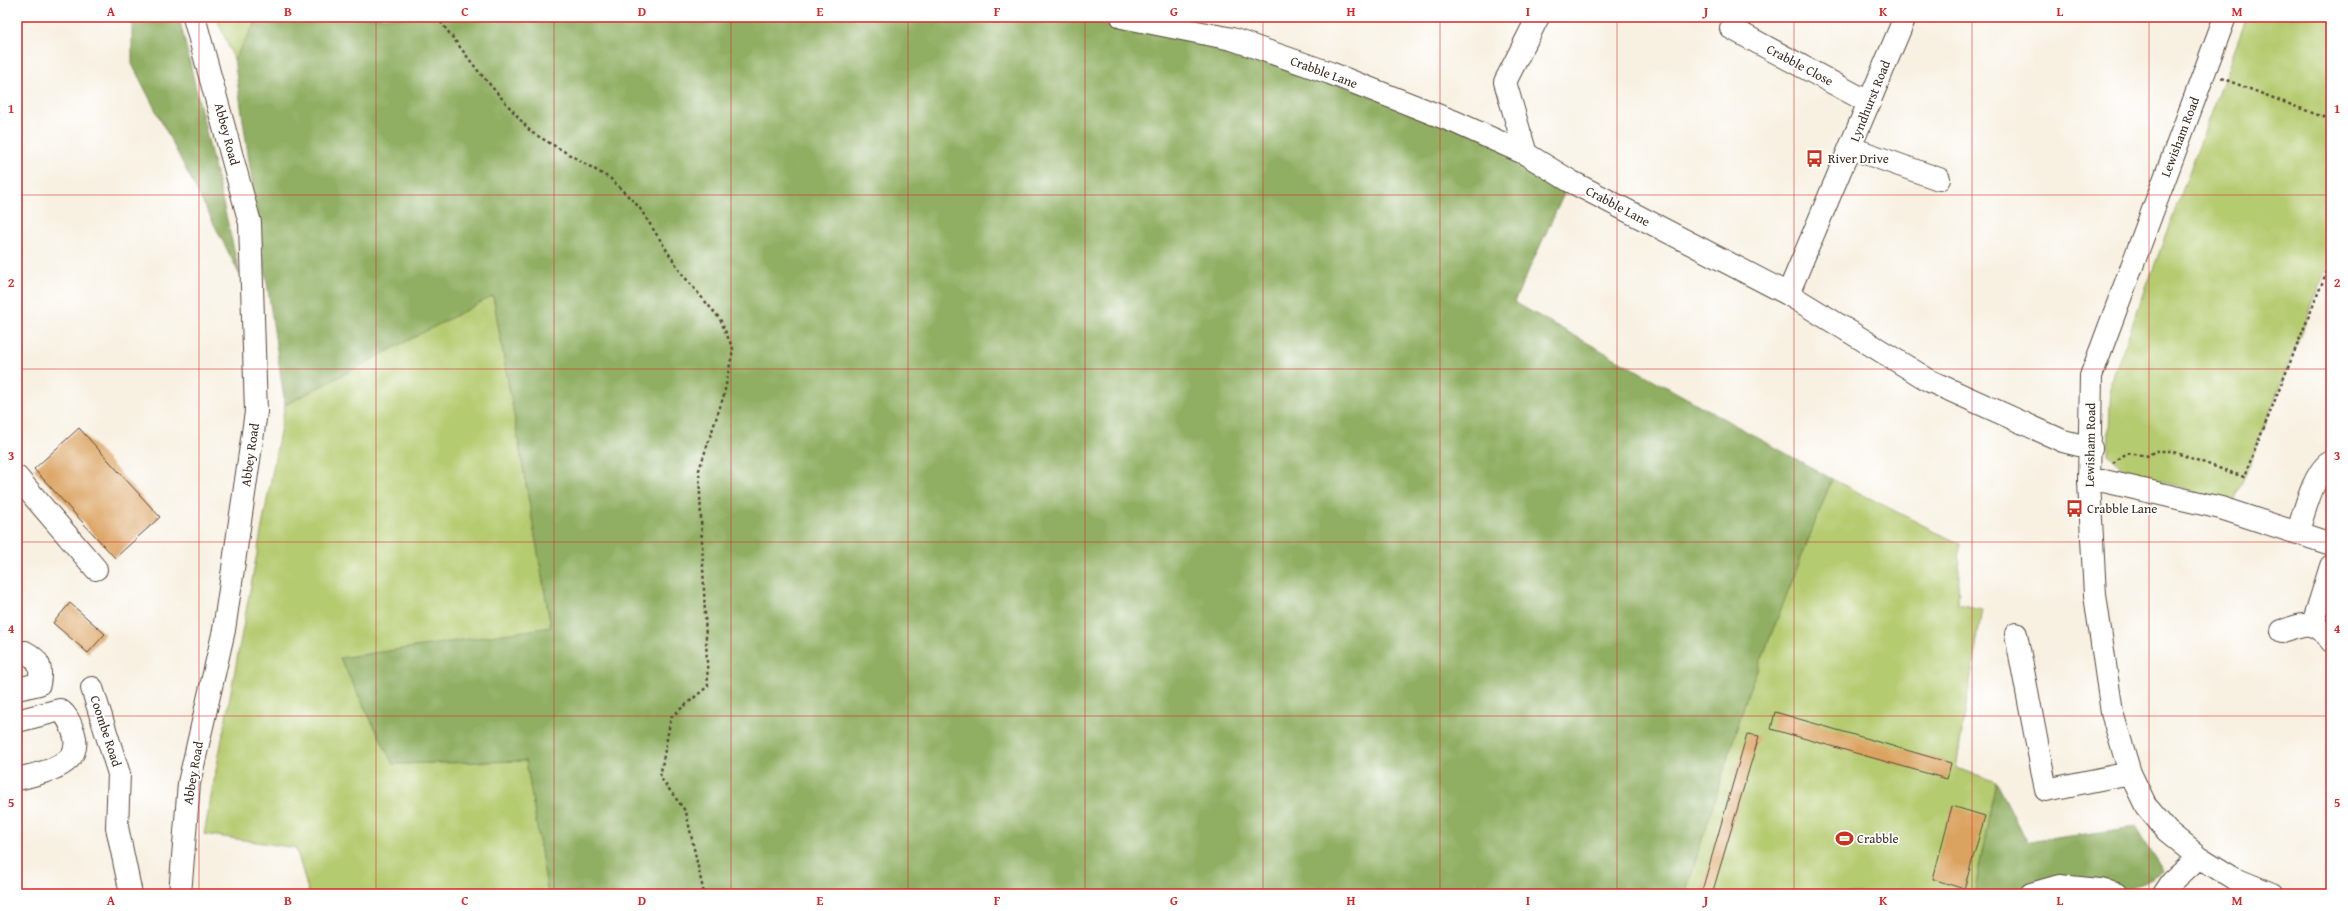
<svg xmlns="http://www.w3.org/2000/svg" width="2348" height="911" viewBox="0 0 2348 911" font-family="'Gentium Book Plus',serif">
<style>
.green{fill:#b5cb6f;stroke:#787a46}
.forest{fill:#90af62;stroke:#666c40}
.building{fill:#dba360}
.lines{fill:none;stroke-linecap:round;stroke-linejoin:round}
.minor-casing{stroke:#57483b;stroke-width:24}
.path{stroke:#57483b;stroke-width:2.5;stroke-dasharray:3 3;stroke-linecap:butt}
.minor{stroke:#fff;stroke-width:22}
.grid{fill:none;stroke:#d62828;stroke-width:1;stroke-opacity:0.55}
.labels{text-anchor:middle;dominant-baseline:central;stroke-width:3.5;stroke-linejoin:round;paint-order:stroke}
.street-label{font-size:13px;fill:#3b2a1e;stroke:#fff}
.poi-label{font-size:13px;fill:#3b2a1e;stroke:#fff;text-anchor:start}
.neatline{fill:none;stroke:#d62828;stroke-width:1.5}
.grid-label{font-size:13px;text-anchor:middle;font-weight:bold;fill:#d62828}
</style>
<rect width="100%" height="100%" fill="#fff"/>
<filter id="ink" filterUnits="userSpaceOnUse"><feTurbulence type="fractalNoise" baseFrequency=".025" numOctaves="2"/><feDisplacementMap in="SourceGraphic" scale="8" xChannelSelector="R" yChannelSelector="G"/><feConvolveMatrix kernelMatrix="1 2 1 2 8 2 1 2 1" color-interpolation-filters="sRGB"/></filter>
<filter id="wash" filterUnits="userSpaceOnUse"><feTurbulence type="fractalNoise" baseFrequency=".012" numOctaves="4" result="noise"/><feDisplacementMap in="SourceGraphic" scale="16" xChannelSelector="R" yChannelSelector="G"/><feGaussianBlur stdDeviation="0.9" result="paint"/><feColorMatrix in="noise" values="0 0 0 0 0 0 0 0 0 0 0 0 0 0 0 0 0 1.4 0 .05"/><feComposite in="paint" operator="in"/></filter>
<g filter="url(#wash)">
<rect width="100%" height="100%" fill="#f8f1e2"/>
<path class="green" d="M216 17H259L234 59Z
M2247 17H2331V258L2233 505 2124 469 2108 454 2111 382Z
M493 295 551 628 340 658 393 764 526 761 548 894H309L296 848 204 834 285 405Z
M1832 479 1960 544 1958 604 1982 609 1956 768 1996 781 1974 894H1685L1747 696Z"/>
<path class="forest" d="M132 17H179L240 275 132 64Z
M259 17H1064L1248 50 1526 154 1570 181 1514 302 1832 479 1747 696 1685 894H548L526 761 393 764 340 658 551 627 493 296 285 405 234 59Z
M1996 781 2027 842 2136 827 2163 871 2121 894H1974Z"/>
<g id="blocks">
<path class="building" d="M79 428 160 517 115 558 34 469Z
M70 603 105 634 88 653 53 623Z
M1775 712 1951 763 1947 779 1771 729Z
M1747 734 1759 736 1712 894H1701Z
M1952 806 1985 816 1964 889 1933 879Z"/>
</g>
</g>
<g filter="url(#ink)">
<use href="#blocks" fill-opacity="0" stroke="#57483b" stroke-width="1"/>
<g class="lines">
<defs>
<path id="minor" d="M1122 17 1232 39 1330 73 1455 122 1526 154 1570 181 1788 294 1930 381 2063 441 2091 448
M2225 17 2091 376 2089 482 2095 595 2112 713 2130 773 2146 806 2167 831 2199 857 2233 878 2272 894
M1731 28 1870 103
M1851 148 1939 179
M1526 154 1505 82 1538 17
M1788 294 1905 17
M17 477 96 569
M2089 482 2104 481 2221 508 2331 544
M2297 534C2303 517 2314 469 2331 462
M2313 624 2331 566
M2282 631C2306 623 2315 619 2331 641
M2016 634 2046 790 2130 773
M17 654 25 652C40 660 42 668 39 684L17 689
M92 688 119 774 117 827 131 894
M17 721 60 710C68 716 71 725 74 734 84 767 40 773 17 779
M180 894 189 783 224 630 256 412 250 223 194 17
M2031 894 2059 886 2100 890 2116 894
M2164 894 2172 882 2199 857"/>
</defs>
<use href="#minor" class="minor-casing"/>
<path class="path" d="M437 17 479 72 531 132 611 179 639 207 682 274 720 319 733 349 724 395 699 470 708 686 671 717 660 777 686 812 704 894
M2221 78 2331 120
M2113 463 2127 453 2149 456 2154 451H2171L2244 477 2331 261"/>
<use href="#minor" class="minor"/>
</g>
</g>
<path class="grid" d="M199 17V894M376 17V894M554 17V894M731 17V894M908 17V894M1085 17V894M1263 17V894M1440 17V894M1617 17V894M1794 17V894M1972 17V894M2149 17V894M17 195H2331M17 369H2331M17 542H2331M17 716H2331"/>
<defs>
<symbol id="bus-bare" viewBox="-9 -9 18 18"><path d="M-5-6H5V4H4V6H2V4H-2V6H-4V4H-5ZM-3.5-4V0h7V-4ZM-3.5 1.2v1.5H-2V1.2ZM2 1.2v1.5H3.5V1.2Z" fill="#c8321e" stroke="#fff" stroke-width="2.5" paint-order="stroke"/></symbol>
<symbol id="stadium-bare" viewBox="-9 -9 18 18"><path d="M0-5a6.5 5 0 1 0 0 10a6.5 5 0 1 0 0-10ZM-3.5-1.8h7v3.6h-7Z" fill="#c8321e" stroke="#fff" stroke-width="2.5" paint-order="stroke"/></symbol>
</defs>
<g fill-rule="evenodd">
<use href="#bus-bare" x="1802" y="146" width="25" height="25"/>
<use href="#bus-bare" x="2062" y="496" width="25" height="25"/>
<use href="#stadium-bare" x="1832" y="826" width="25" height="25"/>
</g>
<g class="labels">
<g class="street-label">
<text transform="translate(1800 65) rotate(28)">Crabble Close</text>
<text transform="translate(1324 72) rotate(20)">Crabble Lane</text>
<text transform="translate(1870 101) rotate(-68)">Lyndhurst Road</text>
<text transform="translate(227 134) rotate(75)">Abbey Road</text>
<text transform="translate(2180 137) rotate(-69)">Lewisham Road</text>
<text transform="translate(1618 206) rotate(28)">Crabble Lane</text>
<text transform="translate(2090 445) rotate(-89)">Lewisham Road</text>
<text transform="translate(250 455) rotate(-82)">Abbey Road</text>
<text transform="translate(106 731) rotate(72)">Coombe Road</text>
<text transform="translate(193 773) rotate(-80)">Abbey Road</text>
</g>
<g class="poi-label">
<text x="1828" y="158">River Drive</text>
<text x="2087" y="508">Crabble Lane</text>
<text x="1857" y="838">Crabble</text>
</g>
</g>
<rect width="2348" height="911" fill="none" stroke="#fff" stroke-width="44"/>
<rect x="22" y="22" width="2304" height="867" class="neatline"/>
<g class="grid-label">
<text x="111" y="16">A</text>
<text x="288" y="16">B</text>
<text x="465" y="16">C</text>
<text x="642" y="16">D</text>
<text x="820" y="16">E</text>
<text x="997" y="16">F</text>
<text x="1174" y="16">G</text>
<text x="1351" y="16">H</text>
<text x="1528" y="16">I</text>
<text x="1706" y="16">J</text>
<text x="1883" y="16">K</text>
<text x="2060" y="16">L</text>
<text x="2237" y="16">M</text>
<text x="11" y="113">1</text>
<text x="2337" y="113">1</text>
<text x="11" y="287">2</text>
<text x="2337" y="287">2</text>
<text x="11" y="460">3</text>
<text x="2337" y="460">3</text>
<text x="11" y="633">4</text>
<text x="2337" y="633">4</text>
<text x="11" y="807">5</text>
<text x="2337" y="807">5</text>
<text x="111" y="905">A</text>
<text x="288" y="905">B</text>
<text x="465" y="905">C</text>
<text x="642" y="905">D</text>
<text x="820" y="905">E</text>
<text x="997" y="905">F</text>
<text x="1174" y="905">G</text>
<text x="1351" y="905">H</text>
<text x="1528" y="905">I</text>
<text x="1706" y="905">J</text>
<text x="1883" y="905">K</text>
<text x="2060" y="905">L</text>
<text x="2237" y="905">M</text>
</g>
</svg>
